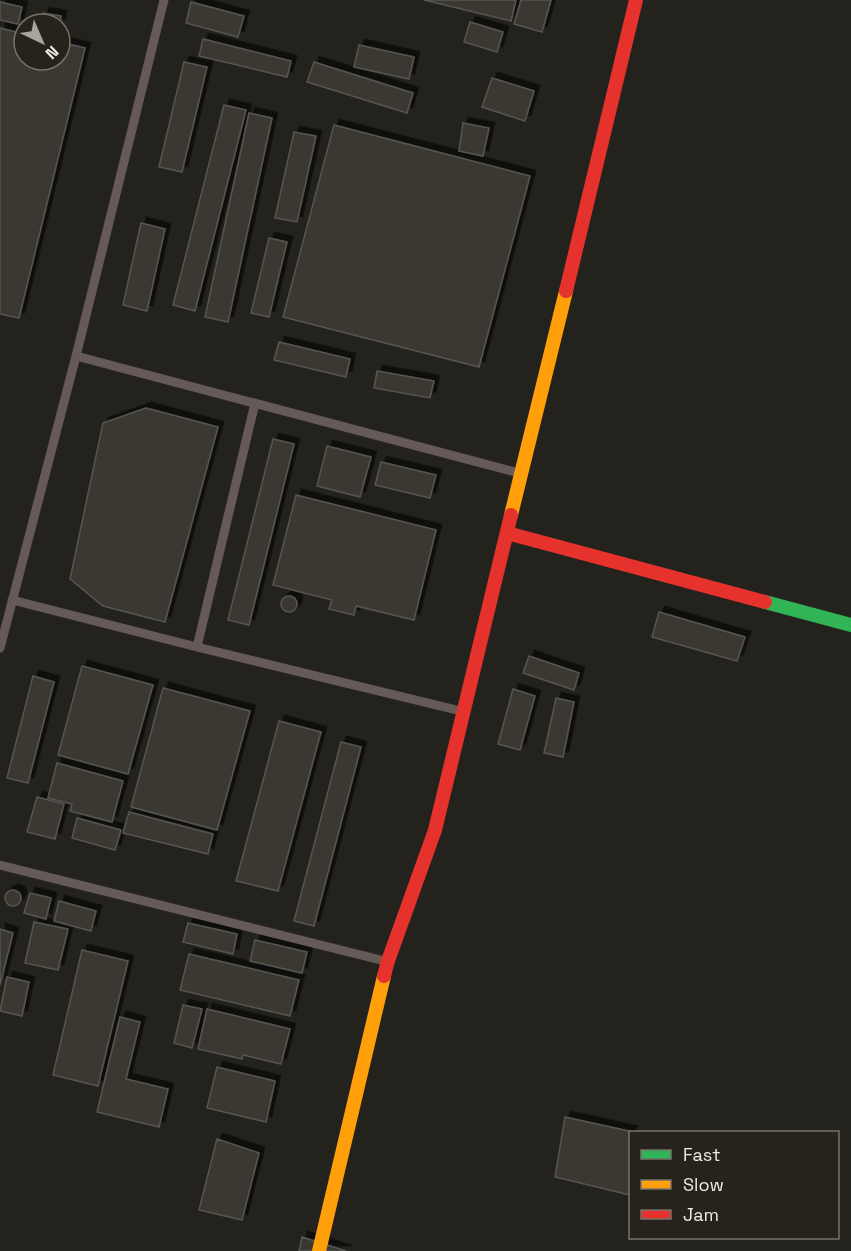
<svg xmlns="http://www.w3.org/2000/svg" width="851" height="1251" viewBox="0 0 851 1251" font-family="'Space Grotesk',sans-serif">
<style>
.building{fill:#3b3932;stroke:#565551;stroke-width:1.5;filter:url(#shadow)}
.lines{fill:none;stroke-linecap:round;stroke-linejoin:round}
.lane{stroke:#655a58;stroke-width:9}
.fast{stroke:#30b455;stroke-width:14}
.slow{stroke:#ff9f0a;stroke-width:14}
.jam{stroke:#e5322d;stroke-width:14}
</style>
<defs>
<filter id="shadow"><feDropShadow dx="5.5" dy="-5.5" stdDeviation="0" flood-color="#0009"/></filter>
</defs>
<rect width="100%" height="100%" fill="#23221d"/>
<path class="building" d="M424 0H516L511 21Z
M521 0H551L542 32 514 24Z
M0 2 22 7 18 24 0 20Z
M191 2 244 16 238 37 186 23Z
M43 13 61 16 60 24H42Z
M470 22 503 32 497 52 464 42Z
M0 28 24 34V60H60V42L85 48 19 318 0 314Z
M203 39 291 61 287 77 199 56Z
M359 45 414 57 409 79 354 67Z
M184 62 207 67 182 172 159 167Z
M314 62 413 93 407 113 307 82Z
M492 78 534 91 525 121 482 107Z
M224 105 246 110 195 311 173 305Z
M249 113 272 118 228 322 205 317Z
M463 123 489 128 483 156 459 151Z
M334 125 530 176 479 367 283 317Z
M294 132 316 136 297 222 275 218Z
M141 223 165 229 147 311 123 305Z
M269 238 287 242 269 317 251 313Z
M279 342 350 359 346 377 274 360Z
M377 371 434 381 430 398 374 388Z
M146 408 218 427 165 622 103 606 70 579 103 423Z
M273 439 294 444 249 625 228 620Z
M327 446 371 457 360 497 317 486Z
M381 462 436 475 430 498 375 485Z
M296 495 436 530 414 620 356 606 354 615 329 609 332 600 273 585Z
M281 604a8 8 0 1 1 16 0a8 8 0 1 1-16 0Z
M659 612 745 637 737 661 652 637Z
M529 656 579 673 574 690 523 673Z
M82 666 153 685 128 774 58 755Z
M33 676 54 682 28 783 7 778Z
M163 688 250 711 217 830 131 807Z
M513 689 535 696 520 750 498 744Z
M556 698 574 702 563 757 544 753Z
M279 721 321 732 278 891 236 881Z
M341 742 361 747 314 926 294 921Z
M57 763 123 781 112 822 70 811 72 804 48 798Z
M37 797 64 804 55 839 27 832Z
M129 812 213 834 208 854 123 833Z
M77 818 121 830 115 850 72 838Z
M5 898a8 8 0 1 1 16 0a8 8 0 1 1-16 0Z
M30 893 51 898 46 919 24 913Z
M59 901 96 911 91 931 54 921Z
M34 922 68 929 58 970 25 963Z
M188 923 237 934 233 954 183 942Z
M0 929 13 933 0 985Z
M255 940 307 952 302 973 250 961Z
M82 950 128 961 98 1086 53 1075Z
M189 954 299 980 290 1016 180 990Z
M7 977 29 982 22 1016 0 1011Z
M183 1005 202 1009 192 1048 174 1043Z
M207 1009 290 1029 281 1064 243 1055 242 1059 198 1049Z
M120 1017 140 1022 126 1079 168 1089 159 1127 97 1112Z
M217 1067 275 1081 266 1122 207 1108Z
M565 1117 633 1132H630V1195L555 1177Z
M217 1139 259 1153 242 1220 199 1210Z
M302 1237 346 1251H299Z"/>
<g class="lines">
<path class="lane" d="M76 356 519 473
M12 600 197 647 461 711
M197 647 255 403
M0 648 76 356 164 0
M0 865 385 961"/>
<path class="fast" d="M765 602 851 625"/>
<path class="slow" d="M511 515 566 291
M319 1251 384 976"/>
<path class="jam" d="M566 291 636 0
M507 533 765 602
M384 976 388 961 435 830 511 515"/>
</g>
<rect x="629" y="1131" width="210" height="108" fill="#26231a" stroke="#76736b" stroke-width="1.5"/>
<rect x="641" y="1150" width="30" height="9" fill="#30b455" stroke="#76736b" stroke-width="1.5"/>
<text x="683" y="1161" font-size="18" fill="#edebe5">Fast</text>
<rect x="641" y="1180" width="30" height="9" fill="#ff9f0a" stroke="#76736b" stroke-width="1.5"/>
<text x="683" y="1191" font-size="18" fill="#edebe5">Slow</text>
<rect x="641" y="1210" width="30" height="9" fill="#e5322d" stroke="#76736b" stroke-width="1.5"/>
<text x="683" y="1221" font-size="18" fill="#edebe5">Jam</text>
<g transform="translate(42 42) rotate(136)"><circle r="28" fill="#26231a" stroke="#76736b" stroke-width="1.5"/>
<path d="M0-4.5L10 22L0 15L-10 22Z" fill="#a6a59f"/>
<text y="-9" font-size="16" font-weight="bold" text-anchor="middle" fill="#edebe5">N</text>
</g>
</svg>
